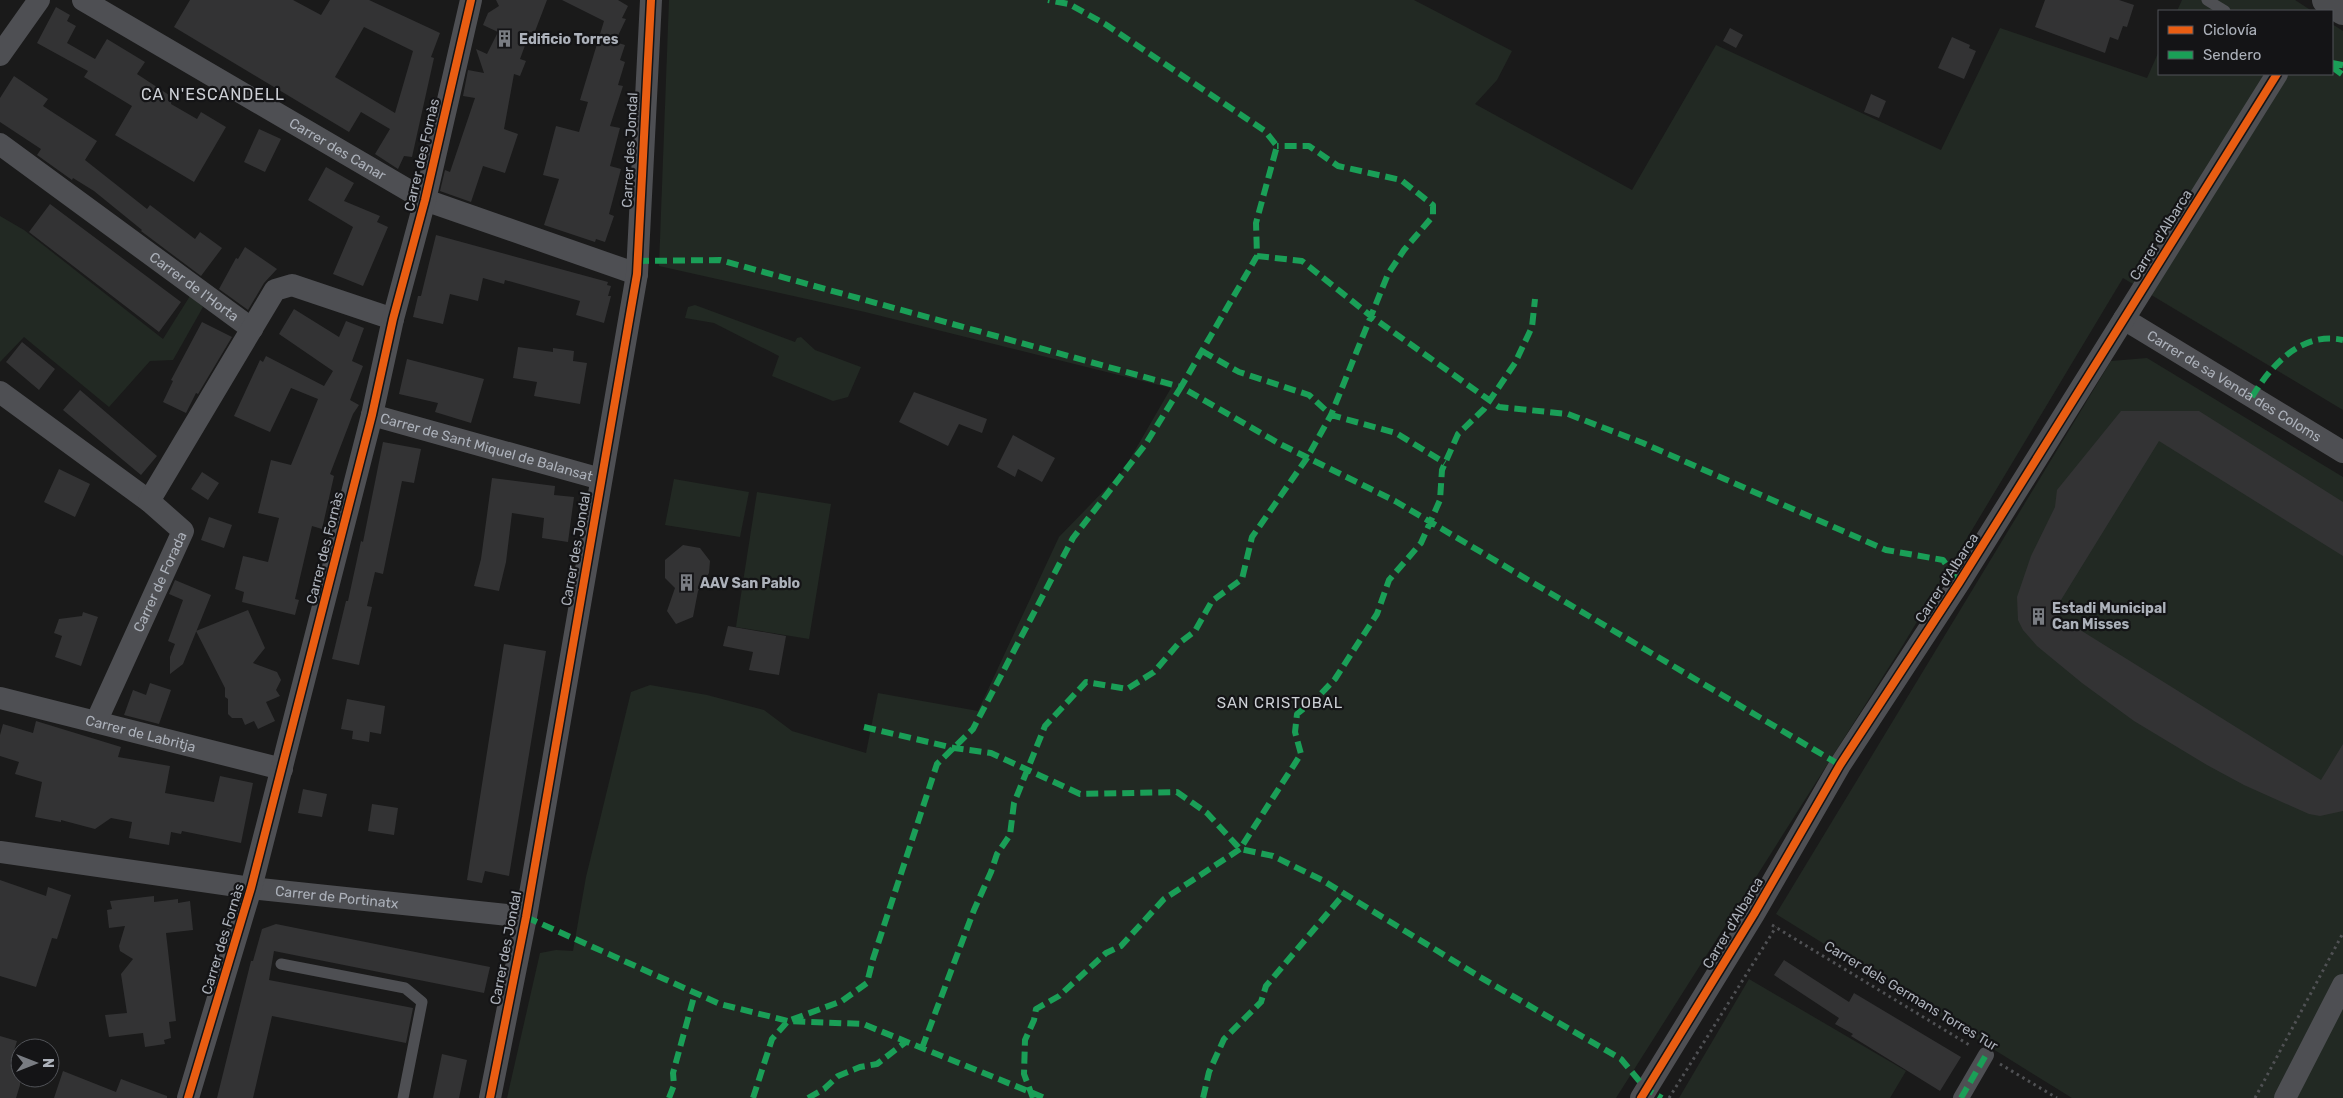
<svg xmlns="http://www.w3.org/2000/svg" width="2343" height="1098" viewBox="0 0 2343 1098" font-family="Rubik,sans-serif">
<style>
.green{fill:#222923}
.building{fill:#333334;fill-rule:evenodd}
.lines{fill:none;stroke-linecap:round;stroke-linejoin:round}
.path{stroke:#505154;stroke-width:3;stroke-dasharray:2.5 4;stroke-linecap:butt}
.service{stroke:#4e4f53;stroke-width:11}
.pedestrian{stroke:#4e4f53;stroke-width:16}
.minor{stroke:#4e4f53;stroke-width:22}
.trunk{stroke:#4b4c4f;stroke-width:28}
.quiet{stroke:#1a9f57;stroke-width:6;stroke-dasharray:12 6;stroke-linecap:butt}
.cycleway-casing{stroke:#141416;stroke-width:11}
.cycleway{stroke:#e95d12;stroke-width:8}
.labels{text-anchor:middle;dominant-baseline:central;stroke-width:4.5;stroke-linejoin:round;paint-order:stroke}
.poi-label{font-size:14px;font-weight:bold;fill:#acb1ba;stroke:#141416;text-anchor:start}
.street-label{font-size:14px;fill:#acb1ba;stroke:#141416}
.neighbourhood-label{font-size:15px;letter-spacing:1px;fill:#cdd0d6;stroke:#141416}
.quarter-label{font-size:16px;letter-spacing:1px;fill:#cdd0d6;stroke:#141416}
</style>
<rect width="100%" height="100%" fill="#1a1a1a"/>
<path class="green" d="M669 0H1414L1512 51 1497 80 1475 104 1632 190 1716 45 1941 150 2000 28 2147 78 2159 51V74H2332V24L2343 31V410L2123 278 1903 645 1616 1098H507L540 953 556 950 573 951 586 877 631 692 650 685 707 695 764 710 792 731 866 753 878 693 978 711 1059 537 1123 471 1171 388 865 312 659 266Z
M2182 0H2295L2312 11H2177Z
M0 216 24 230 163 339 190 296 203 307 173 360 150 361 109 407 24 337 0 362Z
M695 305 795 342 797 338 801 337 815 350 861 367 848 397 833 401 772 376 779 356 714 323 685 318 688 307Z
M2147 358 2343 477V1098H2072L1776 914 2111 361Z
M674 479 749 492 740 537 665 525Z
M757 492 831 504 809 639 736 627Z
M1749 979 1906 1071 1890 1098H1679Z"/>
<path class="building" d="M190 0H293L321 15 330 0H369L440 33 431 57 434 58 412 157 404 156 398 169 375 154 390 129 361 112 349 132 174 27ZM364 27 413 51 395 113 335 77Z
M496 0H547L534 34 530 32 520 59 526 61 520 76 514 74 504 129 518 134 505 173 483 166 471 202 440 191 445 170 450 172 475 98 463 96 468 70 484 73 476 49 487 54 498 32 483 25 488 13 499 6Z
M562 0H618L628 6 622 18 626 19 615 42 625 45 620 60 625 62 618 85 623 86 610 126 620 128 610 166 621 169 609 214 614 216 605 242 596 239 595 242 544 225 559 179 543 175 556 126 579 132 588 102 580 100 604 21Z
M2045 0H2119L2134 5 2127 27 2123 26 2118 40 2110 37 2105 53 2035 27Z
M56 7 70 15 67 21 76 26 67 43 95 59 107 39 145 62 137 74 172 97 171 104 197 119 201 112 226 127 194 182 115 135 132 106 84 77 88 71 37 43Z
M1730 28 1743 35 1736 48 1723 41Z
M1952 37 1970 45 1969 48 1976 51 1964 79 1938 68Z
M14 76 48 99 43 106 97 141 85 160 147 209 150 205 195 239 200 232 222 248 201 276 141 231 142 230 94 191 73 178 72 180 37 155 41 149 0 122V98Z
M1871 94 1886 101 1879 118 1864 112Z
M259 129 281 139 265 172 244 162Z
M326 167 354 183 344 201 380 216 377 222 388 227 363 286 333 274 353 227 308 200Z
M50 204 181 302 159 332 29 232Z
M436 235 608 282 607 285 611 286 608 296H611L604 323 576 315 580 301 505 280 504 284 483 278 478 301 450 294 443 324 413 317 418 296H421Z
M245 247 277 269 264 283 248 310 219 289 236 258 238 259Z
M294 309 339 337 346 321 364 328 352 361 363 366 350 400 359 405 353 414 330 474 334 476 322 529 312 526 295 599 299 600 295 615 242 602 244 592 235 589 243 556 268 562 279 518 258 513 271 460 291 465 318 399 291 388 270 432 234 416 260 360 263 362 266 356 324 386 333 371 279 334Z
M202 322 232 337 198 394 196 393 186 413 163 402 173 381 171 380Z
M22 342 55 369 39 390 6 362Z
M518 347 553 352V348L574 351 573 361 587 363 580 404 534 396 537 382 513 378Z
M407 359 484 379 471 423 435 412 438 403 399 394Z
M80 390 157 456 141 475 63 410Z
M914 392 987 419 982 433 959 424 948 446 899 422Z
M2121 411H2199L2343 502V556L2159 441 2053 613 2321 780 2343 744V811L2320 816 2309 814 2244 785 2207 765 2134 721 2082 683 2037 646 2023 630 2018 620 2017 597 2031 556 2055 507 2057 490Z
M1013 435 1055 458 1042 482 1018 469 1015 477 997 467Z
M383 442 421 449 414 483 402 481 383 574 375 572 367 606 372 607 359 665 332 659 346 601H348L361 541 363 542Z
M59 469 90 484 75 517 44 502Z
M202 472 219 483 208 500 191 489Z
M492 478 555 486 554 495 574 497 568 542 542 538 544 518 512 513 506 562 499 591 474 586 481 559Z
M209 517 232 525 224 548 201 540Z
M683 545 700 548 710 561 709 573 698 591 693 617 676 624 667 611 675 588 665 578V560Z
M175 580 211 595 183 664 170 674V657L175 644 168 641 183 600 169 594Z
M248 610 265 648 253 663 277 672 281 680 276 690 280 696 266 702 275 721 258 729 254 721 245 725 242 718H232L228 714V699L225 697V688L196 631Z
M83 612 98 617 81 666 55 657 62 636 54 633 59 619 82 616Z
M728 626 786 636 779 675 749 670 753 652 723 646Z
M504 644 546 651 509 876 485 871 482 883 467 880Z
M150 683 171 690 159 724 124 715 133 690 146 695Z
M347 699 385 706 381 734 370 732 369 742 352 739 353 731 341 729Z
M36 721 121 747 118 757 170 766 165 793 214 802 220 776 253 783 241 843 182 831 181 834 171 832 169 845 129 838 132 822 111 818 95 829 61 820V822L35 817 42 782 15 774 19 762 0 756V735L3 724 33 733Z
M303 789 327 794 322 817 298 813Z
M372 804 398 808 394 835 368 831Z
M0 880 46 896 48 887 71 895 57 939 52 938 36 987 0 976Z
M154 896V902L178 899V903L190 901 193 930 166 933 176 1021 169 1022 171 1038 164 1040 165 1044 145 1047 143 1033 109 1037 105 1015 127 1013 121 974 133 959 120 951 119 946 125 926 109 928 107 910 112 909 110 901Z
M276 924 490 967 484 993 274 951 269 980 413 1008 406 1043 272 1016 253 1098H217L251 961H253L262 929Z
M1784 960 1849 1002 1854 993 1961 1057 1940 1091 1851 1036 1853 1034 1835 1024 1839 1018 1774 975Z
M0 1036 17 1041 10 1064 20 1068V1085L16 1098H0Z
M442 1054 467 1060 459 1098H433Z
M63 1071 116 1092 121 1079 167 1096V1098H54Z"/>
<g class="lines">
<path class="path" d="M1772 925 1971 1046
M2000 1064 2057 1098
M1669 1098 1776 927
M2255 1098 2343 933"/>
<path class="service" d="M2207 0 2225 11
M281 964 405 988 422 1002 403 1098"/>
<path class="pedestrian" d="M1961 1098 1986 1055"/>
<g class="minor">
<path id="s1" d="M83 0 425 200 637 274"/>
<path d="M0 55 39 0"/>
<path id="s2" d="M0 144 252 329"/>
<path id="s3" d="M2124 319 2343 452"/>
<path d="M0 392 149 501"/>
<path id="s4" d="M372 415 601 479"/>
<path id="s5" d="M0 698 282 769"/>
<path id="s6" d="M96 722 183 531 149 501 275 290 292 285 393 319"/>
<path id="s7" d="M0 852 251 888 526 917"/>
<path d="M188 1098 251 888 372 415 393 319 425 200 471 0"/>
<path d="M490 1098 526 917 637 274 651 0"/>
<path d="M1641 1098 1754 914 1840 765 1959 583 2277 74"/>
<path d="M2285 1098 2343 985"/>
</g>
<path class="trunk" d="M2326 0 2343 11"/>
<path class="quiet" d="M2332 63 2343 65
M2332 67 2343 75
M1257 256 1302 261 1372 317 1499 407 1568 414 1643 443 1886 550 1943 560 1959 583
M637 261 720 260 1181 387 1257 256 1256 223 1277 146 1265 131 1105 24 1069 4 1048 0
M1202 351 1239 372 1309 395 1331 415 1396 433 1445 463
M2252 397C2271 365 2302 331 2343 340
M864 727 954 748 991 753 1080 794 1177 792 1207 813 1240 849 1273 856 1322 880 1480 977 1621 1059 1646 1089 1662 1098
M526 917 720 1004 788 1021 863 1024 1045 1098
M922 1048 974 910 991 872 997 854 1010 835 1014 803 1045 726 1086 682 1127 689 1154 672 1178 644 1195 631 1212 601 1242 579 1252 537 1307 458 1331 415 1388 274 1404 250 1433 216V205L1401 180 1338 166 1309 146H1277
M669 1098 674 1085 673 1073 695 993
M753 1098 772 1039 788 1021 842 1001 867 983 873 959 937 764 973 729 1073 538 1145 445 1181 387 1280 444 1395 501 1840 765
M808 1098 824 1089 838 1076 860 1067 877 1064 907 1041
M1033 1098 1024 1074 1025 1040 1034 1020 1036 1009 1059 996 1106 953 1121 946 1164 899 1240 849 1301 754 1295 732 1297 714 1316 699 1335 679 1377 614 1389 580 1421 543 1440 500 1442 470 1458 434 1484 409 1515 363 1532 327 1535 299
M1203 1098 1209 1072 1224 1039 1261 1002 1266 986 1344 894
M1961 1098 1986 1055"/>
<defs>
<path id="cycleway" d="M188 1098 251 888 372 415 393 319 425 200 471 0
M490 1098 526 917 637 274 651 0
M1641 1098 1754 914 1840 765 1959 583 2277 74"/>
</defs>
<use href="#cycleway" class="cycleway-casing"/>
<use href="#cycleway" class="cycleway"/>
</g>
<defs>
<symbol id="building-bare" viewBox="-9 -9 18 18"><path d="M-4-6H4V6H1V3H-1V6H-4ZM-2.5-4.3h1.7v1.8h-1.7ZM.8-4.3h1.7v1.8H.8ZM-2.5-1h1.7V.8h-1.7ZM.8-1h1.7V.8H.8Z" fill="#797c82" stroke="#141416" stroke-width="2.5" paint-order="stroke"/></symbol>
</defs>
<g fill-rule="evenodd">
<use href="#building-bare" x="492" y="26" width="25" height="25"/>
<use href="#building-bare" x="674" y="570" width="25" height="25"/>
<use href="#building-bare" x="2026" y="604" width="25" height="25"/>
</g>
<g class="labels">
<g class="poi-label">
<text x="519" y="39">Edificio Torres</text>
<text x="700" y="583">AAV San Pablo</text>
<text x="2052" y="608">Estadi Municipal<tspan x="2052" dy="16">Can Misses</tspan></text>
</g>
<g class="street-label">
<text stroke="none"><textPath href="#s1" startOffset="295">Carrer des Canar</textPath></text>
<text transform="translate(630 150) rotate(-87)">Carrer des Jondal</text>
<text transform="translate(422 155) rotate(-77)">Carrer des Fornàs</text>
<text transform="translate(2161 235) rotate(-58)">Carrer d'Albarca</text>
<text stroke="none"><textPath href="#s2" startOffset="241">Carrer de l'Horta</textPath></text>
<text stroke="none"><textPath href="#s3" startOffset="129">Carrer de sa Venda des Coloms</textPath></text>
<text stroke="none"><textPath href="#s4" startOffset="119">Carrer de Sant Miquel de Balansat</textPath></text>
<text transform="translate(325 548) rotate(-76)">Carrer des Fornàs</text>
<text transform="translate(576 549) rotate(-80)">Carrer des Jondal</text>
<text transform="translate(1947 578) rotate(-57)">Carrer d'Albarca</text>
<text stroke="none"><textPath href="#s6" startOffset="154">Carrer de Forada</textPath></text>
<text stroke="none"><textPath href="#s5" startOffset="145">Carrer de Labritja</textPath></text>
<text stroke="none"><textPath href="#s7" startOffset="340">Carrer de Portinatx</textPath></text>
<text transform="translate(1733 923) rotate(-59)">Carrer d'Albarca</text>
<text transform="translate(223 939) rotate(-73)">Carrer des Fornàs</text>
<text transform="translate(506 948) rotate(-79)">Carrer des Jondal</text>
<text transform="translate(1911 996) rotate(31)">Carrer dels Germans Torres Tur</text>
</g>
<g class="neighbourhood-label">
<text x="1280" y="703">SAN CRISTOBAL</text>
</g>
<g class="quarter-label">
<text x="213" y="94">CA N'ESCANDELL</text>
</g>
</g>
<rect x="2158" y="10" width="175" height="65" fill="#141416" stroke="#515358"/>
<rect x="2168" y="26" width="25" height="8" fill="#e95d12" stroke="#515358"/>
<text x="2203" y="35" font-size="15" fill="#acb1ba">Ciclovía</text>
<rect x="2168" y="51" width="25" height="8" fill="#1a9f57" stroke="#515358"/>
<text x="2203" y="60" font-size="15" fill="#acb1ba">Sendero</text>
<g transform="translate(35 1063) rotate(90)"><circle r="24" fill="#141416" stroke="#515358"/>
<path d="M0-4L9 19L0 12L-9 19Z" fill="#797c82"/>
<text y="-8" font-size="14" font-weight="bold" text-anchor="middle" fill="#acb1ba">N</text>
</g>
</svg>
